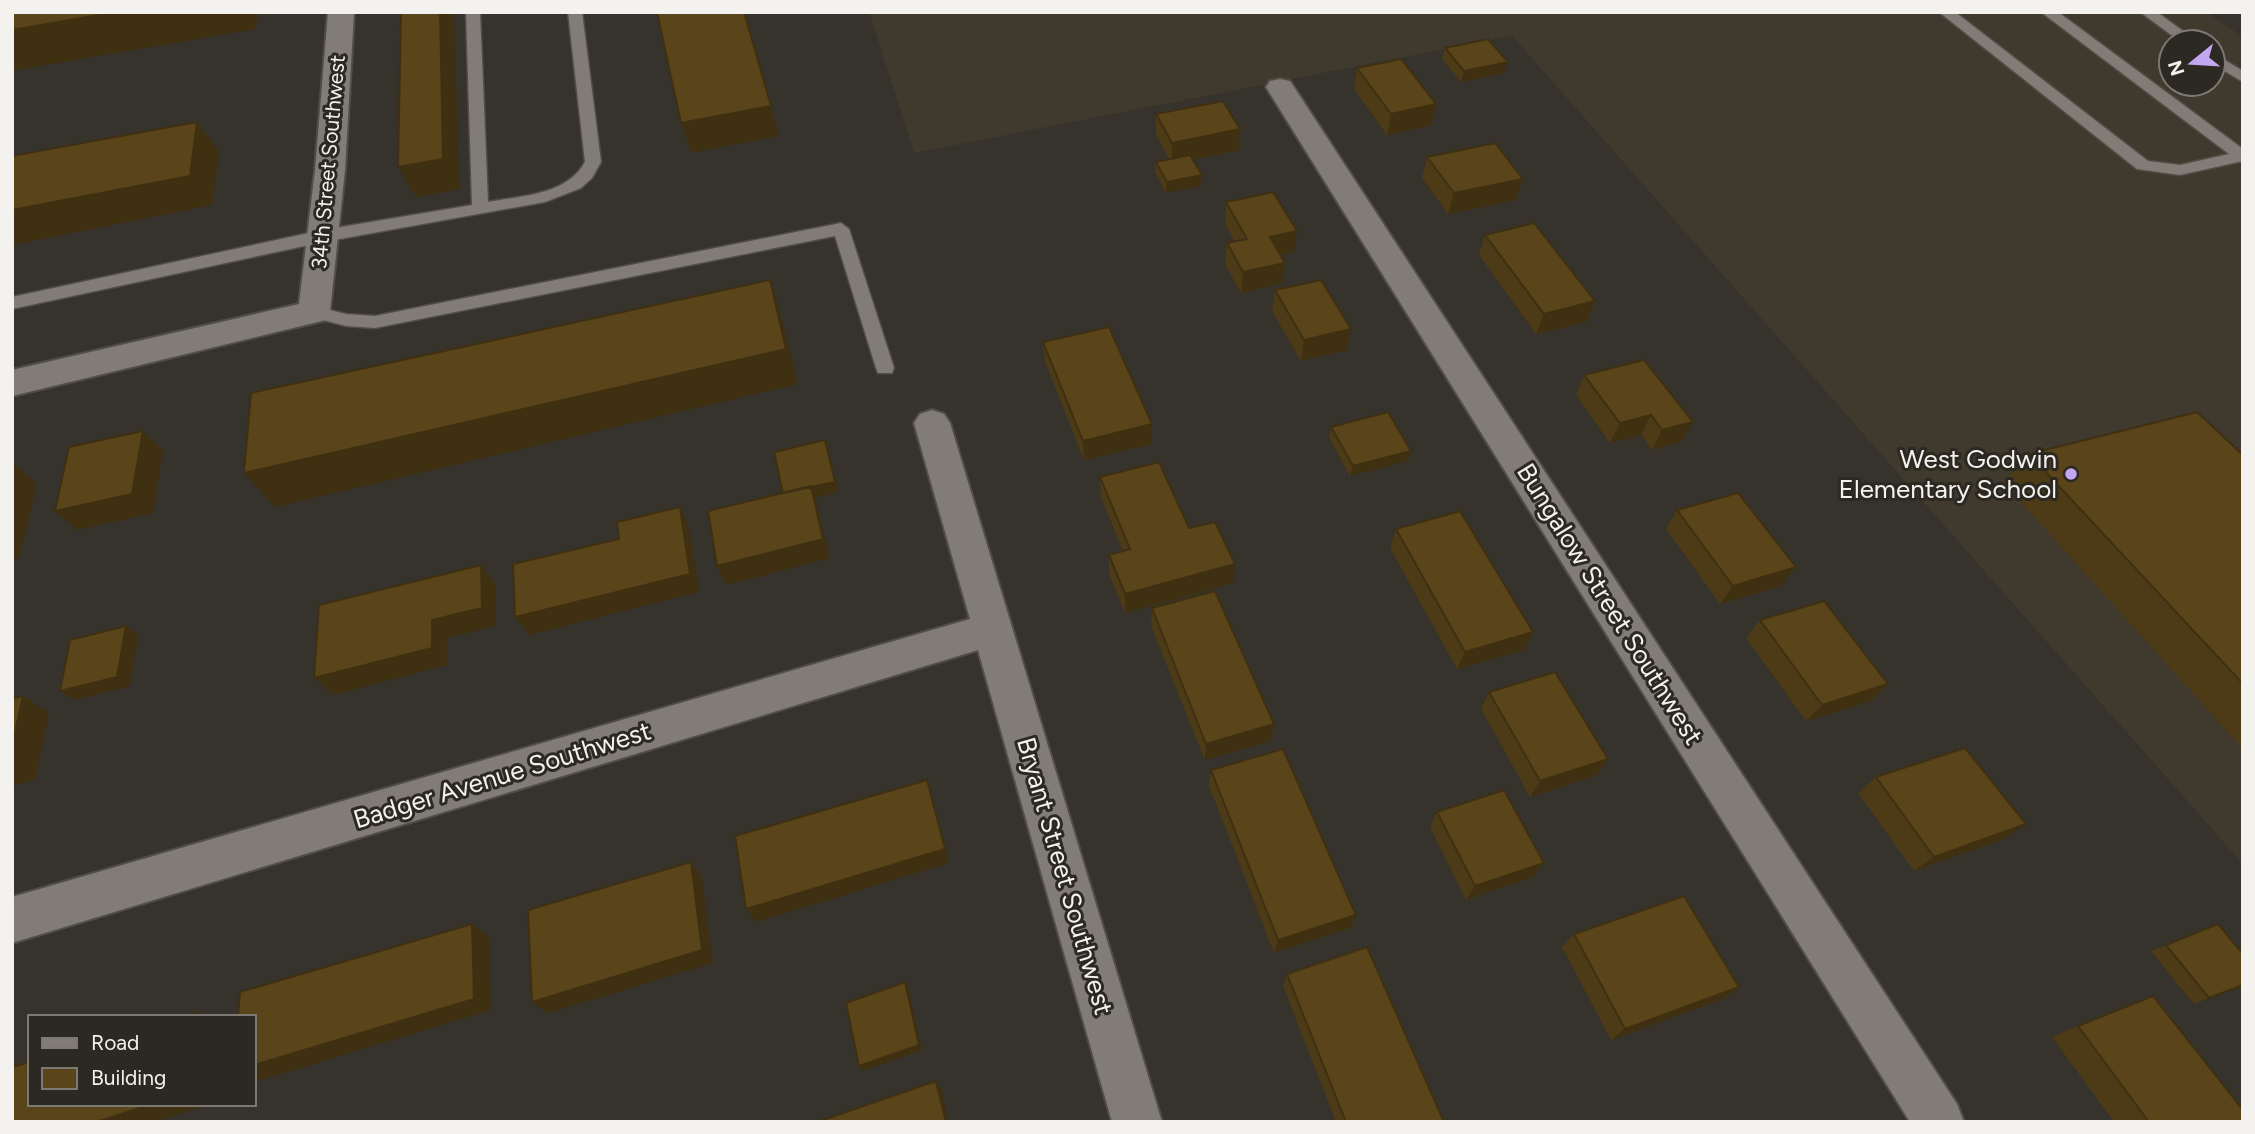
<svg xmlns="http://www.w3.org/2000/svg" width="2255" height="1134" viewBox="0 0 2255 1134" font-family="Figtree,sans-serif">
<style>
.built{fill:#40392d;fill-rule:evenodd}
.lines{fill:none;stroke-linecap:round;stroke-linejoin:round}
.lane-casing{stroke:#514e48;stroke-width:3}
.street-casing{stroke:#514e48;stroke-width:4}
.lane{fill:#817d76;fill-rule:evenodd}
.street{fill:#817d76;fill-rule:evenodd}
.wall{fill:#4d3a16}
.shaded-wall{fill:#3f3012}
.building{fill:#5a441a;stroke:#3f3012;stroke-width:2}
.poi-dot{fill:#c4a7f1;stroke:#2c2822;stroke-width:2.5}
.labels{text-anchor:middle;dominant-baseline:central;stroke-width:6;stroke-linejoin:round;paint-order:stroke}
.far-street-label{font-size:21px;fill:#f4f2ee;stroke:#2c2822}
.poi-label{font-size:26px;fill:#f4f2ee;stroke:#2c2822;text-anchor:end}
.street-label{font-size:26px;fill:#f4f2ee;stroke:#2c2822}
</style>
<rect width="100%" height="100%" fill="#36322c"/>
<path class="built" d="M869 12H2207L2243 37V864L1512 36 914 153ZM2171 42H2213V84H2171Z"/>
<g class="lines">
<defs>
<path id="lane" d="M466 12H480L488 202C521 196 567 195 585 162L568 12H582L601 162 592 178 581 188 545 202 323 242 12 309V297L323 230 472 205Z
M1939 12H1955L2148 161 2180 165 2229 154 2041 12H2058L2243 149V161L2180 175 2137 169Z
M2140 12H2157L2198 42H2181Z
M2213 53 2243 71V82L2213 64Z
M841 223 849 229 894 368 892 373H878L876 368 835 236 375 328 346 326 308 316 305 312 308 308 314 306 346 314 375 316Z"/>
<path id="street" d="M328 12H354L345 170 330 312 326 320 12 396V370L299 304 315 170Z
M1280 79 1290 81 1294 87 1957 1104 1964 1122H1910L1266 87 1270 81Z
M932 410 944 414 950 423 1162 1122H1112L978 650 12 943V897L970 619 914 423 920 414Z"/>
</defs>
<use href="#lane" class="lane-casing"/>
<use href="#street" class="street-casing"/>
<use href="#lane" class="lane"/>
<use href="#street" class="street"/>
</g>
<path class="wall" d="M1445 48 1504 73 1461 82 1442 59Z
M1357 68 1436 104 1431 125 1387 135 1354 89Z
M1156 114 1240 129 1239 150 1193 160 1202 175 1201 186 1166 193 1155 173 1156 162 1169 159 1156 135Z
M1427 157 1516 200 1448 214 1422 178Z
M1226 202 1294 252 1280 255 1282 283 1241 293 1225 264 1227 243 1235 242 1225 223Z
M1485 235 1586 322 1536 334 1479 255Z
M1275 290 1347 350 1301 361 1272 311Z
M1043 342 1152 424V444L1084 460 1045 362Z
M1644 360 1681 442 1652 450 1641 435 1610 443 1576 395 1584 375Z
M1331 427 1411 451 1408 461 1350 476 1329 437Z
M2029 454 2243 455V749L2003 482Z
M1100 477 1189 528 1233 583 1125 613 1109 574V555L1123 551 1101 497Z
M1677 510 1781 586 1720 604 1666 529Z
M1396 529 1524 650 1457 669 1390 548Z
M1152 608 1274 724 1270 741 1205 760 1151 626Z
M1760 620 1888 684 1871 701 1806 721 1746 638Z
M1489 692 1597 775 1530 797 1481 709Z
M1211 770 1356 915 1350 928 1274 953 1209 786Z
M1876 777 2004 839 1914 871 1858 793Z
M1437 812 1533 877 1466 900 1430 827Z
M1574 934 1739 987 1723 999 1611 1040 1562 947Z
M2166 945 2243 985 2194 1004 2151 951Z
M1287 974 1444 1122H1336L1283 986Z
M2078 1026 2240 1122H2114L2052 1037Z"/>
<path class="shaded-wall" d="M116 12H258L256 29 12 71V30Z
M440 12H454L459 189 416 197 398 167Z
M1508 62 1504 73 1461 82 1464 71Z
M1436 104 1431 125 1387 135 1391 114Z
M771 106 779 136 691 153 681 123Z
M197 122 219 151 212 205 12 245V210Z
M1240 129 1239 150 1172 164V143Z
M1202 175 1201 186 1166 193 1167 182Z
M1523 179 1516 200 1448 214 1454 193Z
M1297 231 1294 252 1267 258 1270 237Z
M1285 263 1282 283 1241 293 1243 272Z
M770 280 781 316 798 384 275 507 244 473Z
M1595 301 1586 322 1536 334 1544 314Z
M1351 329 1347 350 1301 361 1304 340Z
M1651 415 1641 435 1610 443 1620 423Z
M1693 422 1681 442 1652 450 1662 430Z
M1152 424V444L1084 460 1083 441Z
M143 431 163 451 153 513 77 530 55 511Z
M825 440 838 492 815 498 830 558 726 585 717 566 787 505Z
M1411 451 1408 461 1350 476 1353 466Z
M14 464 37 484 19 558 12 559V473Z
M680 507 689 526 699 592 529 635 515 617Z
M1235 564 1233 583 1125 613V594Z
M481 565 495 584 496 626 447 638V665L333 695 314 678 432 620Z
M1796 567 1781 586 1720 604 1733 586Z
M126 626 138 635 130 686 73 700 60 691Z
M1533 632 1524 650 1457 669 1465 652Z
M1888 684 1871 701 1806 721 1822 705Z
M23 696 49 713 35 780 12 786V746Z
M1274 724 1270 741 1205 760 1206 744Z
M1608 759 1597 775 1530 797 1540 781Z
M927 780 949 863 756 922 746 909Z
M2026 824 2004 839 1914 871 1934 857Z
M691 862 702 877 713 963 548 1013 532 1002Z
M1544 863 1533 877 1466 900 1475 886Z
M1356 915 1350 928 1274 953 1278 940Z
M472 924 489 937 491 1010 258 1081 254 1080V1065Z
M905 982 908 988 922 1050 863 1071 859 1066Z
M1739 987 1723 999 1611 1040 1625 1029Z
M199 1012 209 1017H198Z
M936 1081 942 1091 949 1122H946Z
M153 1104H210L153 1122H96Z"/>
<path class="building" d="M12 12H116L12 30Z
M401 12H440L443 159 398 167Z
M657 12H744L771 106 681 123Z
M1488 39 1508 62 1464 71 1445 48Z
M1401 59 1436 104 1391 114 1357 68Z
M1223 101 1240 129 1172 143 1156 114Z
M197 122 190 176 12 210V156Z
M1495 143 1523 179 1454 193 1427 157Z
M1190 155 1202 175 1167 182 1156 162Z
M1273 192 1297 231 1270 237 1285 263 1243 272 1227 243 1247 239 1226 202Z
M1534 223 1595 301 1544 314 1485 235Z
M770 280 786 349 244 473 251 393Z
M1321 280 1351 329 1304 340 1275 290Z
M1109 327 1152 424 1083 441 1043 342Z
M1644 360 1693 422 1662 430 1651 415 1620 423 1584 375Z
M1388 412 1411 451 1353 466 1331 427Z
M2197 412 2243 455V684L2029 454Z
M143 431 132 494 55 511 69 447Z
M825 440 835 482 783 493 774 452Z
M1159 462 1189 528 1215 522 1235 564 1125 594 1109 555 1130 549 1100 477Z
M811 486 823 539 717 566 708 511Z
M1738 493 1796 567 1733 586 1677 510Z
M680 507 690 574 515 617 513 564 619 539 617 522Z
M1460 511 1533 632 1465 652 1396 529Z
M481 565 482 608 432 620V648L314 678 319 605Z
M1215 591 1274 724 1206 744 1152 608Z
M1824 601 1888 684 1822 705 1760 620Z
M126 626 117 677 60 691 70 640Z
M1555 672 1608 759 1540 781 1489 692Z
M23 696 12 746V699Z
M1965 748 2026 824 1934 857 1876 777Z
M1283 749 1356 915 1278 940 1211 770Z
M927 780 945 849 746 909 735 836Z
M1504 790 1544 863 1475 886 1437 812Z
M691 862 702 950 532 1002 528 910Z
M1684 896 1739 987 1625 1029 1574 934Z
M472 924 474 999 254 1065V1017H238L240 992Z
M2218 924 2243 954V985L2209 998 2166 945Z
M1367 947 1444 1122H1346L1287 974Z
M905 982 919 1045 859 1066 846 1003Z
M2153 996 2243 1110V1121L2240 1122H2149L2078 1026Z
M199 1012 198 1017H183Z
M30 1062V1104H153L96 1122H12V1067Z
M936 1081 946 1122H817Z"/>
<circle class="poi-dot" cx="2071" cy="474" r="7"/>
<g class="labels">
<g class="far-street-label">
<text transform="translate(328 162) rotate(-85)">34th Street Southwest</text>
</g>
<g class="poi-label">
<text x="2057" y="459">West Godwin<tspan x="2057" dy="30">Elementary School</tspan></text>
</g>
<g class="street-label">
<text transform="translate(1610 604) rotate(58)">Bungalow Street Southwest</text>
<text transform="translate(502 775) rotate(-17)">Badger Avenue Southwest</text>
<text transform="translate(1065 876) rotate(74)">Bryant Street Southwest</text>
</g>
</g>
<rect width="2255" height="1134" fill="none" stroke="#f4f2ee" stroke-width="28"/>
<rect x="28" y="1015" width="228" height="91" fill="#2c2822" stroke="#7c7974" stroke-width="2"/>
<rect x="42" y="1038" width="35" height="10" fill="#817d76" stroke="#7c7974" stroke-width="2"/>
<text x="91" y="1050" font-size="21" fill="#f4f2ee">Road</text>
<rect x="42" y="1068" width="35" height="21" fill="#5a441a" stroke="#7c7974" stroke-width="2"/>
<text x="91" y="1085" font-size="21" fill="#f4f2ee">Building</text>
<g transform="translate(2192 63) rotate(252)"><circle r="33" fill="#2c2822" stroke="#7c7974" stroke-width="2"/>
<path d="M0-5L12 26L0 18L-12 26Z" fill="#c4a7f1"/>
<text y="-10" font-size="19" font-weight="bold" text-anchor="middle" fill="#f4f2ee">N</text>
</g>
</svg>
